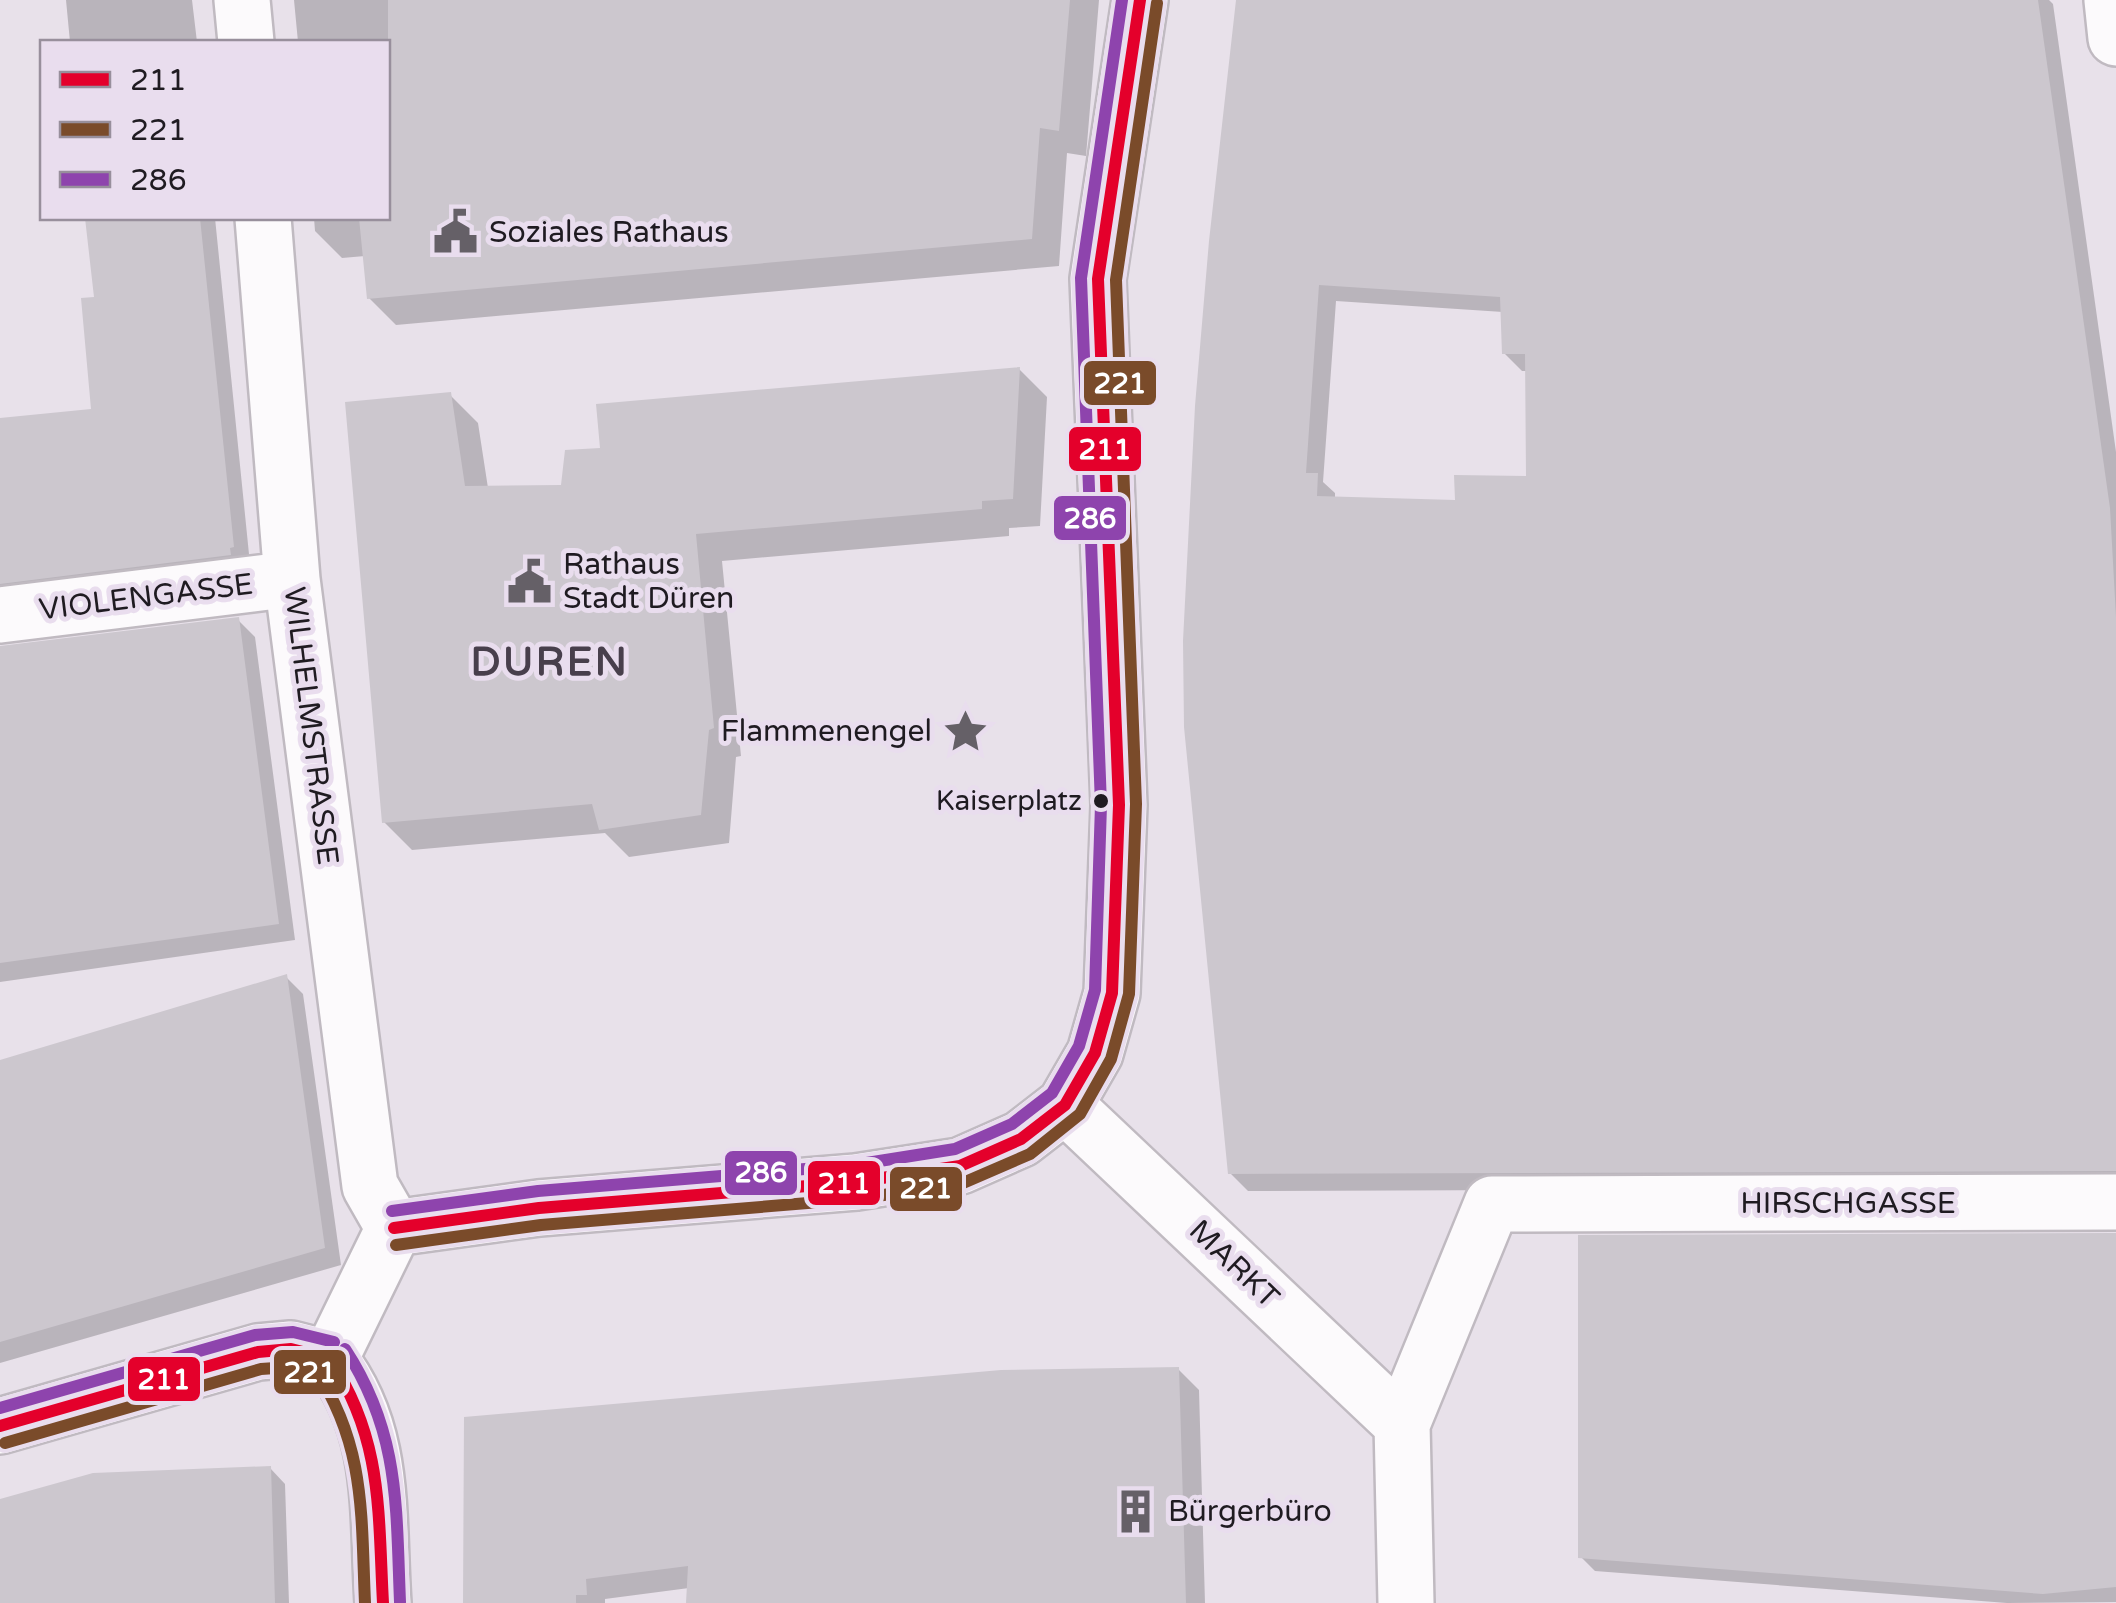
<svg xmlns="http://www.w3.org/2000/svg" width="2116" height="1603" viewBox="0 0 2116 1603" font-family="'Varela Round',sans-serif">
<style>
.shadow{fill:#0003;fill-rule:evenodd}
.building{fill:#ccc7ce;fill-rule:evenodd}
.lines{fill:none;stroke-linecap:round;stroke-linejoin:round}
.pedestrian-casing{stroke:#c0bac1;stroke-width:60}
.minor-casing{stroke:#c0bac1;stroke-width:60}
.pedestrian{stroke:#fcfafc;stroke-width:55}
.minor{stroke:#fcfafc;stroke-width:55}
.bus-1-casing{stroke:#e9ddee;stroke-width:20}
.bus-2-casing{stroke:#e9ddee;stroke-width:20}
.bus-3-casing{stroke:#e9ddee;stroke-width:20}
.bus-1{stroke:#e4002b;stroke-width:12}
.bus-2{stroke:#7a4b2a;stroke-width:12}
.bus-3{stroke:#8e44ad;stroke-width:12}
.bus-dot{fill:#1f1b21;stroke:#e9ddee;stroke-width:4}
.labels{text-anchor:middle;dominant-baseline:central;stroke-width:10;stroke-linejoin:round;paint-order:stroke}
.bus-label{font-size:28px;fill:#1f1b21;stroke:#e9ddee;text-anchor:end}
.poi-label{font-size:30px;fill:#1f1b21;stroke:#e9ddee;text-anchor:start}
.street-label{font-size:30px;fill:#1f1b21;stroke:#e9ddee}
.district-label{font-size:40px;font-weight:bold;letter-spacing:2.5px;fill:#483f4c;stroke:#e9ddee}
.line-badge{stroke:#e9ddee;stroke-width:4}
.badge-label{font-size:28px;text-anchor:middle;font-weight:bold;fill:#fff}
</style>
<rect width="100%" height="100%" fill="#e8e1ea"/>
<path class="shadow" d="M66 0H192L197 42H70Z
M294 0H1099L1086 156 1067 153 1059 266 396 325 369 298 365 256 342 258 315 231 314 218H388V42H298Z
M1238 0H2049L2053 4 2116 452V1188L1248 1191 1230 1173ZM1336 301 1503 312 1504 353 1522 371H1528L1529 479 1458 502 1335 499V493L1323 482Z
M88 218H215L250 564 0 606V522L93 412 96 299Z
M1019 369 1047 397 1040 526 1009 528V536L722 561 741 756 736 757 729 843 629 857 605 833 412 850 384 822 450 395 478 423 488 488 563 487 603 450Z
M238 620 255 637 295 940 0 982V648Z
M286 977 303 994 341 1265 0 1363V1062Z
M2116 1236V1602L2007 1603 1595 1571 1581 1557Z
M1178 1369 1199 1390 1205 1603H688L689 1588 605 1599V1603H465Z
M270 1468 285 1484 289 1603H0V1501Z"/>
<path class="building" d="M388 0H1070L1059 131 1040 128 1032 239 367 299 359 218H388Z
M1236 0H2038L2110 508 2116 617V1171L1228 1174 1184 727 1183 641 1195 406 1209 241ZM1319 285 1500 297 1502 354H1525L1526 476 1454 475 1455 500 1317 496 1318 473H1306Z
M85 218H200L234 547 230 548 231 555 0 584V418L91 409 81 298 94 297Z
M1020 367 1013 499 982 501V509L696 534 714 728 709 730 701 815 599 830 592 804 382 823 345 402 451 392 465 486 561 485 565 450 600 448 596 404Z
M239 617 279 924 0 963V646Z
M287 974 325 1248 0 1342V1060Z
M2116 1233V1587L2043 1594 1578 1558V1235Z
M1179 1367 1186 1603H686L688 1566 586 1579 587 1595H576V1603H463L464 1417 1001 1370Z
M271 1466 275 1603H0V1499L93 1473Z"/>
<g class="lines">
<defs>
<path id="pedestrian" d="M2112 0 2116 38
M1065 1105 1402 1424
M1406 1603 1402 1424 1492 1204 2116 1202"/>
<path id="minor" d="M242 0 246 42
M263 218 292 579 370 1186 394 1228
M0 615 292 579
M394 1228 539 1208 856 1182 960 1166 1021 1139 1065 1105 1095 1053 1112 993 1119 805 1098 279 1140 0
M330 1359C387 1432 377 1515 383 1603
M330 1359 394 1228
M0 1426 258 1352 291 1349 330 1359"/>
</defs>
<use href="#pedestrian" class="pedestrian-casing"/>
<use href="#minor" class="minor-casing"/>
<use href="#pedestrian" class="pedestrian"/>
<use href="#minor" class="minor"/>
<defs>
<path id="bus-1" d="M394 1228 539 1208 856 1182 960 1166 1021 1139 1065 1105 1095 1053 1112 993 1119 805 1098 279 1140 0
M330 1359C383 1440 378 1511 383 1603
M0 1426 258 1352 291 1349 330 1359"/>
<path id="bus-2" d="M396 1245 541 1225 857 1199 963 1183 1030 1154 1080 1114 1111 1059 1129 994 1136 804 1116 280 1157 3
M315 1369C366 1446 361 1515 365 1603
M5 1443 261 1369 290 1367 326 1376"/>
<path id="bus-3" d="M392 1211 538 1191 854 1165 955 1149 1012 1124 1052 1093 1079 1046 1095 990 1101 805 1081 278 1122 0
M345 1349C400 1433 396 1506 400 1602
M0 1408 255 1335 293 1332 334 1342"/>
</defs>
<use href="#bus-1" class="bus-1-casing"/>
<use href="#bus-2" class="bus-2-casing"/>
<use href="#bus-3" class="bus-3-casing"/>
<use href="#bus-1" class="bus-1"/>
<use href="#bus-2" class="bus-2"/>
<use href="#bus-3" class="bus-3"/>
</g>
<defs>
<symbol id="civic-bare" viewBox="-9 -9 18 18"><path d="M-.6-6.5H3V-4.5H.6V-3L4-1V1h2V6H-6V1h2V-1L-.6-3ZM-1.2 2.5V6h2.4V2.5Z" fill="#656067" stroke="#e9ddee" stroke-width="2.5" paint-order="stroke"/></symbol>
<symbol id="sight-bare" viewBox="-9 -9 18 18"><path d="M0-6L1.8-2.2L6-1.7L2.9 1.2L3.7 5.4L0 3.3L-3.7 5.4L-2.9 1.2L-6-1.7L-1.8-2.2Z" fill="#656067" stroke="#e9ddee" stroke-width="2.5" paint-order="stroke"/></symbol>
<symbol id="building-bare" viewBox="-9 -9 18 18"><path d="M-4-6H4V6H1V3H-1V6H-4ZM-2.5-4.3h1.7v1.8h-1.7ZM.8-4.3h1.7v1.8H.8ZM-2.5-1h1.7V.8h-1.7ZM.8-1h1.7V.8H.8Z" fill="#656067" stroke="#e9ddee" stroke-width="2.5" paint-order="stroke"/></symbol>
</defs>
<g fill-rule="evenodd">
<use href="#civic-bare" x="424" y="200" width="63" height="63"/>
<use href="#civic-bare" x="498" y="550" width="63" height="63"/>
<use href="#sight-bare" x="934" y="700" width="63" height="63"/>
<use href="#building-bare" x="1104" y="1480" width="63" height="63"/>
</g>
<circle class="bus-dot" cx="1101" cy="801" r="9"/>
<g class="labels">
<g class="bus-label">
<text x="1082" y="801">Kaiserplatz</text>
</g>
<g class="poi-label">
<text x="489" y="232">Soziales Rathaus</text>
<text x="563" y="564">Rathaus<tspan x="563" dy="34">Stadt Düren</tspan></text>
<text x="932" y="731" text-anchor="end">Flammenengel</text>
<text x="1168" y="1511">Bürgerbüro</text>
</g>
<g class="street-label">
<text transform="translate(146 597) rotate(-7)">VIOLENGASSE</text>
<text transform="translate(311 726) rotate(83)">WILHELMSTRASSE</text>
<text x="1848" y="1203">HIRSCHGASSE</text>
<text transform="translate(1234 1264) rotate(44)">MARKT</text>
</g>
<g class="district-label">
<text x="550" y="662">DUREN</text>
</g>
</g>
<g class="line-badge">
<rect x="1082" y="359" width="76" height="48" rx="10" fill="#7a4b2a"/>
<rect x="1067" y="425" width="76" height="48" rx="10" fill="#e4002b"/>
<rect x="1052" y="494" width="76" height="48" rx="10" fill="#8e44ad"/>
<rect x="723" y="1149" width="76" height="48" rx="10" fill="#8e44ad"/>
<rect x="806" y="1159" width="76" height="48" rx="10" fill="#e4002b"/>
<rect x="888" y="1165" width="76" height="48" rx="10" fill="#7a4b2a"/>
<rect x="272" y="1348" width="76" height="48" rx="10" fill="#7a4b2a"/>
<rect x="126" y="1355" width="76" height="48" rx="10" fill="#e4002b"/>
</g>
<g class="badge-label">
<text x="1120" y="393">221</text>
<text x="1105" y="459">211</text>
<text x="1090" y="528">286</text>
<text x="761" y="1182">286</text>
<text x="844" y="1193">211</text>
<text x="926" y="1198">221</text>
<text x="310" y="1382">221</text>
<text x="164" y="1389">211</text>
</g>
<rect x="40" y="40" width="350" height="180" fill="#e9ddee" stroke="#988f9c" stroke-width="2.5"/>
<rect x="60" y="72" width="50" height="15" fill="#e4002b" stroke="#988f9c" stroke-width="2.5"/>
<text x="130" y="90" font-size="30" fill="#1f1b21">211</text>
<rect x="60" y="122" width="50" height="15" fill="#7a4b2a" stroke="#988f9c" stroke-width="2.5"/>
<text x="130" y="140" font-size="30" fill="#1f1b21">221</text>
<rect x="60" y="172" width="50" height="15" fill="#8e44ad" stroke="#988f9c" stroke-width="2.5"/>
<text x="130" y="190" font-size="30" fill="#1f1b21">286</text>
</svg>
